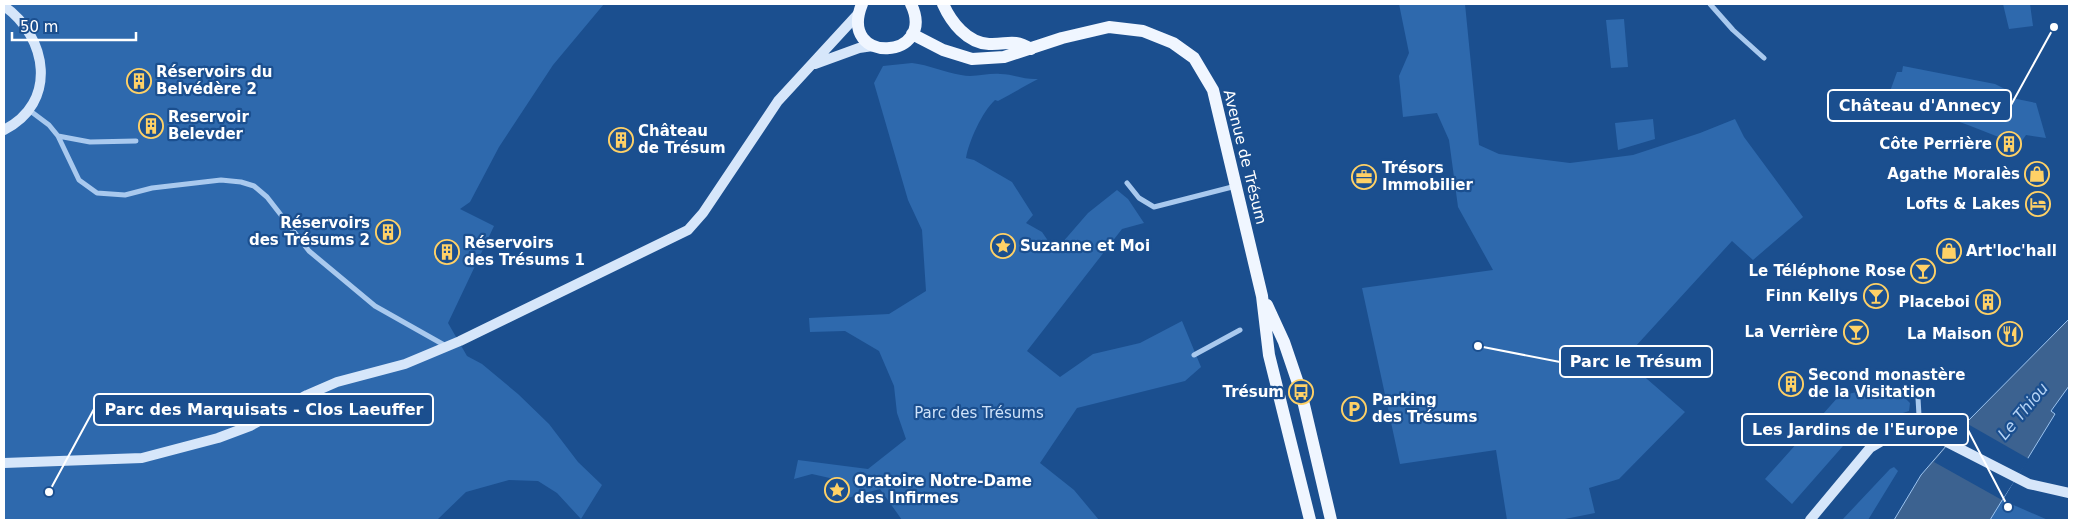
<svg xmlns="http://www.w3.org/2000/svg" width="2073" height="524" viewBox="0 0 2073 524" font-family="'DejaVu Sans',sans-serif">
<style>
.green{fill:#2e69ad}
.water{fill:#3c6290;stroke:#9cc4f0}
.pier{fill:#1b4f8f}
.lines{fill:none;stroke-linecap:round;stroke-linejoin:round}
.street{stroke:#a9c9ee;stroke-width:5}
.secondary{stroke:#d6e6fa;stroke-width:10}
.primary{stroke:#f0f6ff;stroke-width:12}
.labels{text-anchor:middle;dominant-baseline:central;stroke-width:4.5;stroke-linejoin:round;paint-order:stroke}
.poi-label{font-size:15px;font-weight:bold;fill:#fff;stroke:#1b4f8f;text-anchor:start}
.street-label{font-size:15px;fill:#fff;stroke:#1b4f8f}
.park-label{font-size:15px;fill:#cfe3fa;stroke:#1b4f8f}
.water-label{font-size:16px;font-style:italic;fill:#b5d3f5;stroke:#1b4f8f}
.leader{fill:none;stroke:#fff;stroke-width:2}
.callout-dot{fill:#fff;stroke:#1b4f8f;stroke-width:2}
.callout{fill:#1b4f8f;stroke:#fff;stroke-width:2}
.callout-label{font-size:16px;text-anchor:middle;font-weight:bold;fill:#fff}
</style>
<rect width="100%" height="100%" fill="#1b4f8f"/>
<path class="green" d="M4 4H604L553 65 499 147 470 202 460 209 494 226 448 323 467 356 482 364 518 394 549 424 578 462 602 485 581 519 557 493 538 481 509 480 466 492 437 520H4Z
M1399 4H1465L1479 145 1499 154 1570 163 1633 155 1700 133 1735 119 1744 137 1803 217 1753 260 1732 241 1624 359 1685 412 1619 479 1589 488 1595 513 1560 520H1507L1496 450 1400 464 1362 288 1493 270 1458 207 1449 140 1437 113 1403 117 1399 76 1409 53Z
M2003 4H2030L2033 26 2009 29Z
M1624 19 1628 67 1611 68 1606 20Z
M912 63C929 65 944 72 961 75 974 78 987 73 1000 74 1013 74 1024 80 1038 79 1024 86 1012 94 998 101L995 100C982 112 969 141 966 158L974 160 1012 182 1033 215 1026 223 1042 232 1055 251 1088 213 1117 190 1128 199 1144 223 1122 229 1027 351 1060 377 1093 354 1140 343 1182 321 1201 367 1185 381 1077 408 1040 463 1074 490 1099 520H902L880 489 833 502 834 479 812 474 794 479 798 460 868 469 906 439 897 413 894 386 879 351 845 331 810 332 809 318 889 314 926 291 922 230 908 200 874 83 883 66Z
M1903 66 1995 84 2011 92 2012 98 2036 103 2046 138 2026 135 2019 145 1968 125 1888 97 1897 72H1902Z
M1653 119 1655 139 1618 150 1615 123Z
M1875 388 1897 390 1910 403 1909 411 1875 422 1850 438 1792 504 1765 479 1839 396Z
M1894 467 1898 471 1868 520H1842L1890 469Z
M2002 500 2048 520H1990Z"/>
<path class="water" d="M2069 319V386L2051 411 2055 414 1990 520H1894L1921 475 1966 423Z"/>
<path class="pier" d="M1966 423 2029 459 2002 500 1934 462Z"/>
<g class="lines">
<path class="street" d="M1710 4 1733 30 1764 58
M29 110 49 125 58 136 79 180 97 193 125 195 152 188 221 180 241 182 254 186 267 197 309 251 375 306 446 346
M58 136 90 142 136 141
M1127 183 1139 198 1154 207 1236 186
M1194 355 1240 330
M1918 398 1920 433"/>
<path class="secondary" d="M4 6C48 37 58 103 4 130
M815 64 859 48 873 46
M4 463 142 458 218 438 250 426 307 395 337 382 405 364 460 341 688 230 703 213 778 101 858 14
M1810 520 1870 448 1887 438 1908 433H1920L1939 438 2029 484 2069 493"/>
<path class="primary" d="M862 4C837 66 938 60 911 4
M943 4C951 22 967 43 989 44 1008 45 1012 38 1031 49
M912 34 943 50 972 59 1004 57 1062 38 1109 27 1143 31 1173 43 1194 58 1213 90 1262 296 1269 355 1310 520
M1267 305 1284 342 1301 392 1331 520"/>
</g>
<defs>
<symbol id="building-ring" viewBox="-11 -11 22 22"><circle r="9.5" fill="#1b4f8f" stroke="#ffd166" stroke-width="1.5"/><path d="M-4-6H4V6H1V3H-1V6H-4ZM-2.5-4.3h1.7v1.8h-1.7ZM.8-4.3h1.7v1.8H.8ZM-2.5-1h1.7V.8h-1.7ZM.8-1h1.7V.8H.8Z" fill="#ffd166"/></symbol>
<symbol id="shop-ring" viewBox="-11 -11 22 22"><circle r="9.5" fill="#1b4f8f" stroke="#ffd166" stroke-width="1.5"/><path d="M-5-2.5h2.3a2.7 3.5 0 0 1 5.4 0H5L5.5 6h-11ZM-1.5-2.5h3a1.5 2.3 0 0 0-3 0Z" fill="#ffd166"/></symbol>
<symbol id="office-ring" viewBox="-11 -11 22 22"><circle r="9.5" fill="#1b4f8f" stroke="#ffd166" stroke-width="1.5"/><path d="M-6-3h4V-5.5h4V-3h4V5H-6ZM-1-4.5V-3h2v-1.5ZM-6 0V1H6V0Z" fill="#ffd166"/></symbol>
<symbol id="hotel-ring" viewBox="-11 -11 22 22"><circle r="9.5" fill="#1b4f8f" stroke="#ffd166" stroke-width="1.5"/><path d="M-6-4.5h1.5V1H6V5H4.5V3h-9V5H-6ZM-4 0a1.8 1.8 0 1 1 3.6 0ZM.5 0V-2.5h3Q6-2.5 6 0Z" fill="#ffd166"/></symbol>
<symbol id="sight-ring" viewBox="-11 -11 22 22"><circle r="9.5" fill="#1b4f8f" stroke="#ffd166" stroke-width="1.5"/><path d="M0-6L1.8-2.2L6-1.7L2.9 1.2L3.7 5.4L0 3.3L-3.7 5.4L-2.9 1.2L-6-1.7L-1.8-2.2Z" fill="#ffd166"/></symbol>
<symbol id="bar-ring" viewBox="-11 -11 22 22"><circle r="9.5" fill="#1b4f8f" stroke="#ffd166" stroke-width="1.5"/><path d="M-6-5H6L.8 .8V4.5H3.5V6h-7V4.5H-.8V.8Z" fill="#ffd166"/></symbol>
<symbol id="restaurant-ring" viewBox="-11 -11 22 22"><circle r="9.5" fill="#1b4f8f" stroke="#ffd166" stroke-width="1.5"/><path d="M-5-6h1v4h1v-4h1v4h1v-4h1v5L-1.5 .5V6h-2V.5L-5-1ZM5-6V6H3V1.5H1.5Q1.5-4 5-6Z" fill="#ffd166"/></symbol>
<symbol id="bus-ring" viewBox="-11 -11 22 22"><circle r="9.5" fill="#1b4f8f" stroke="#ffd166" stroke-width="1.5"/><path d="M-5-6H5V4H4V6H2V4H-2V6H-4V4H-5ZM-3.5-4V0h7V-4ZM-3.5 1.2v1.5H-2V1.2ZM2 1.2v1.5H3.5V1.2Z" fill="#ffd166"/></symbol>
<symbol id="parking-ring" viewBox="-11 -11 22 22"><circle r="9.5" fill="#1b4f8f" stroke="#ffd166" stroke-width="1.5"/><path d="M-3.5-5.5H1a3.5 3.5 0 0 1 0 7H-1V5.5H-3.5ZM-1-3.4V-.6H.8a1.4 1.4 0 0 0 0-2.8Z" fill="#ffd166"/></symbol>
</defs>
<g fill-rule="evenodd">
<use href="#building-ring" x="125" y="67" width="28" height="28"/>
<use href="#building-ring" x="137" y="112" width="28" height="28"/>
<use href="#building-ring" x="607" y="126" width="28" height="28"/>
<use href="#building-ring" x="1995" y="130" width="28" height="28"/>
<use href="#shop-ring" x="2023" y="160" width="28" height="28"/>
<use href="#office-ring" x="1350" y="163" width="28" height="28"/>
<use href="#hotel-ring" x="2024" y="190" width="28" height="28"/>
<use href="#building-ring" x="374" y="218" width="28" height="28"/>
<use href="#sight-ring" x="989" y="232" width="28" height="28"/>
<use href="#shop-ring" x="1935" y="237" width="28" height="28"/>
<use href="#building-ring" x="433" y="238" width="28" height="28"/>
<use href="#bar-ring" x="1909" y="257" width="28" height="28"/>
<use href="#bar-ring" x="1862" y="282" width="28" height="28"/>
<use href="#building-ring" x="1974" y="288" width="28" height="28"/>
<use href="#bar-ring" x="1842" y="318" width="28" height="28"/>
<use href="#restaurant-ring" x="1996" y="320" width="28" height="28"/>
<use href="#building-ring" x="1777" y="370" width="28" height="28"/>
<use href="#bus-ring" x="1287" y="378" width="28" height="28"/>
<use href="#parking-ring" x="1340" y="395" width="28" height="28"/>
<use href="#sight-ring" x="823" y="476" width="28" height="28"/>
</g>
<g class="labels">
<g class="poi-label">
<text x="156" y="72">Réservoirs du<tspan x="156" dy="17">Belvédère 2</tspan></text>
<text x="168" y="117">Reservoir<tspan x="168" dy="17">Belevder</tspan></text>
<text x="638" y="131">Château<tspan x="638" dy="17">de Trésum</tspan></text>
<text x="1992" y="144" text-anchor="end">Côte Perrière</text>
<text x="1382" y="168">Trésors<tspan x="1382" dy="17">Immobilier</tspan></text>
<text x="2020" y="174" text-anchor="end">Agathe Moralès</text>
<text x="2020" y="204" text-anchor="end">Lofts &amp; Lakes</text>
<text x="370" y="223" text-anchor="end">Réservoirs<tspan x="370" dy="17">des Trésums 2</tspan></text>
<text x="464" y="243">Réservoirs<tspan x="464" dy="17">des Trésums 1</tspan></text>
<text x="1020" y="246">Suzanne et Moi</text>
<text x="1966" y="251">Art'loc'hall</text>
<text x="1906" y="271" text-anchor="end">Le Téléphone Rose</text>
<text x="1858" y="296" text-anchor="end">Finn Kellys</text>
<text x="1970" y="302" text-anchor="end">Placeboi</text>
<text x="1838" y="332" text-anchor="end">La Verrière</text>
<text x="1992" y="334" text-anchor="end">La Maison</text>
<text x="1808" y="375">Second monastère<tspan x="1808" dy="17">de la Visitation</tspan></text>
<text x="1284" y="392" text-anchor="end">Trésum</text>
<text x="1372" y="400">Parking<tspan x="1372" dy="17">des Trésums</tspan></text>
<text x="854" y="481">Oratoire Notre-Dame<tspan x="854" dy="17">des Infirmes</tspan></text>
</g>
<g class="street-label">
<text transform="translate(1245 157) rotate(76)">Avenue de Trésum</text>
</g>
<g class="park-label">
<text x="979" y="413">Parc des Trésums</text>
</g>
<g class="water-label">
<text transform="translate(2023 411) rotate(-50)">Le Thiou</text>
</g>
</g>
<path class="leader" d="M2054 27L2011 105M1478 346L1560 362M49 492L94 409M2008 507L1968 430"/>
<g class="callout-dot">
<circle cx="2054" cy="27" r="5"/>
<circle cx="1478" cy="346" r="5"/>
<circle cx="49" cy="492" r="5"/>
<circle cx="2008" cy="507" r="5"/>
</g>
<g class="callout">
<rect x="1828" y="90" width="183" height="31" rx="5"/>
<rect x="1560" y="346" width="152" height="31" rx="5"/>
<rect x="94" y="394" width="339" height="31" rx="5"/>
<rect x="1742" y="414" width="226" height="31" rx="5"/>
</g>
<g class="callout-label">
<text x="1920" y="111">Château d'Annecy</text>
<text x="1636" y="367">Parc le Trésum</text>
<text x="264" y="415">Parc des Marquisats - Clos Laeuffer</text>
<text x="1855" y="435">Les Jardins de l'Europe</text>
</g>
<rect width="2073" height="524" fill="none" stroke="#ffffff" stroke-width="10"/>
<path d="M12 32v8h124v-8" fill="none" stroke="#ffffff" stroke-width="2.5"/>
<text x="20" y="32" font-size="15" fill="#ffffff" stroke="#1b4f8f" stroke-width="4" paint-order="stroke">50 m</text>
</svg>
